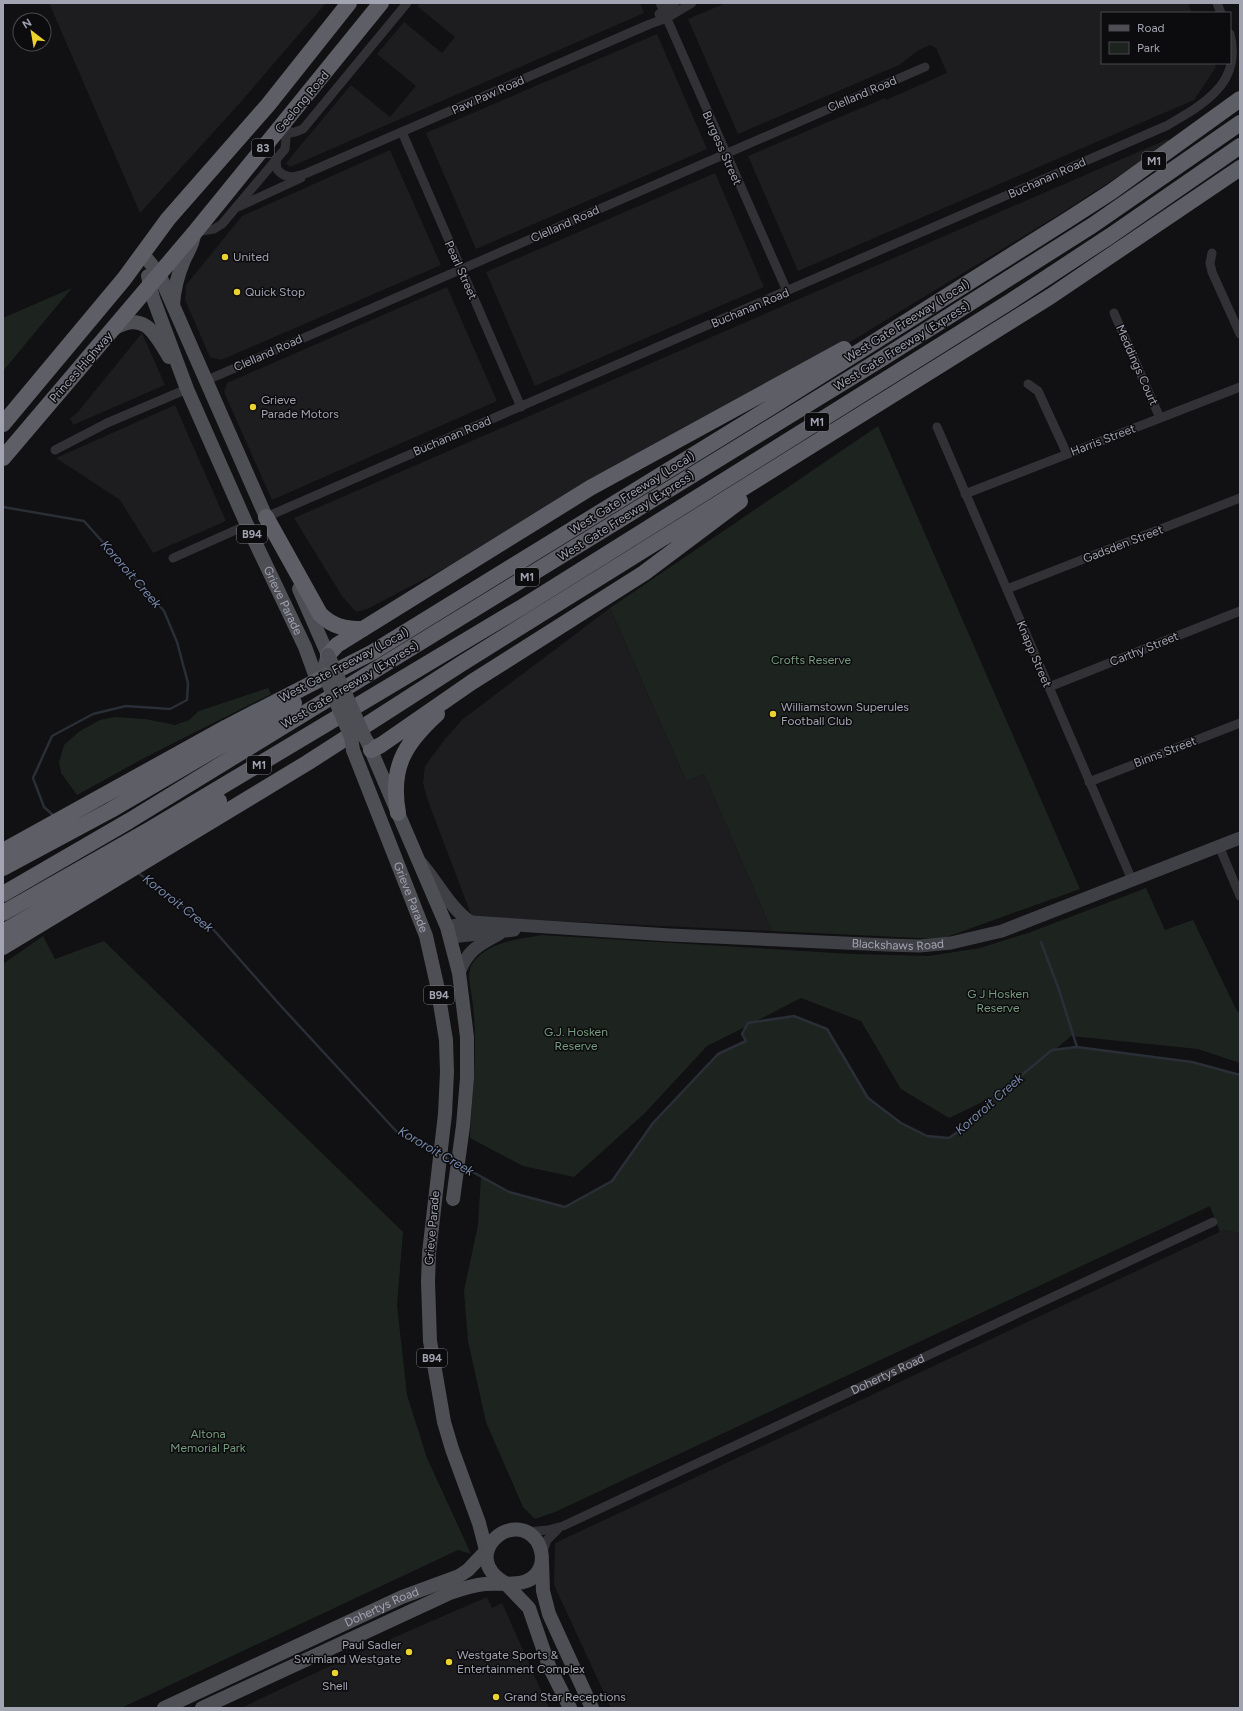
<svg xmlns="http://www.w3.org/2000/svg" width="1243" height="1711" viewBox="0 0 1243 1711" font-family="Figtree,sans-serif">
<style>
.built{fill:#1d1c1f}
.green{fill:#1d241f;fill-rule:evenodd}
.lines{fill:none;stroke-linecap:round;stroke-linejoin:round}
.stream{stroke:#292e37;stroke-width:2.5}
.street{stroke:#323136;stroke-width:9}
.secondary{stroke:#3f4046;stroke-width:13}
.primary{stroke:#4e4e55;stroke-width:14}
.highway{stroke:#5e5e67;stroke-width:16}
.primary-bridge{stroke:#4e4e55;stroke-width:14}
.poi-dot{fill:#ebd22f;stroke:#0c0b0d;stroke-width:1.5}
.labels{text-anchor:middle;dominant-baseline:central;stroke-width:3;stroke-linejoin:round;paint-order:stroke}
.shield{fill:#0c0b0d;stroke:#757680;stroke-width:1}
.shield-label{font-size:11px;font-weight:bold;fill:#a2a4b2}
.street-label{font-size:12px;fill:#a2a4b2;stroke:#0c0b0d}
.poi-label{font-size:12px;fill:#a2a4b2;stroke:#0c0b0d;text-anchor:start}
.park-label{font-size:12px;fill:#799d82;stroke:#0c0b0d}
.water-label{font-size:13px;font-style:italic;fill:#798aad;stroke:#0c0b0d}
</style>
<rect width="100%" height="100%" fill="#111012"/>
<path class="built" d="M49 3H326L239 104 140 213Z
M420 3H640L644 13 290 167 286 163 351 85 390 117 416 86 377 54 404 22 442 53 455 37 417 6Z
M726 3H1188L1192 13H1102V63H1214L1216 67 1194 100 798 271 748 156 885 98 886 100 947 73 936 48 930 45 919 50 899 65 738 134 688 19Z
M657 34 707 149 476 249 426 133Z
M1168 139 1170 143 1060 214 791 378 578 499 367 609 356 612 342 596 294 518Z
M390 150 441 265 221 360 210 357 185 300 186 285 242 216Z
M715 173 764 287 535 386 486 272Z
M447 287 497 401 272 500 224 392 227 383Z
M142 333 165 385 73 425 70 418 77 413Z
M175 405 226 521 153 553 120 500 56 458Z
M610 608 686 781 704 774 772 931 472 917 428 801 423 783 425 766 445 739 463 719Z
M1224 1230 1240 1233V1708H611L554 1585 555 1543Z
M487 1597 492 1608 502 1603 549 1708H241L349 1657Z"/>
<path class="green" d="M72 288 3 371V318Z
M878 426 1080 889 941 939 772 931 704 774 686 781 610 608Z
M268 688 271 694 146 757 77 795 61 773 59 762 64 745 80 731 100 720 115 717 145 719 175 725 189 720 199 711Z
M1146 888 1165 930 1193 920 1237 1011 1240 1013V1063L1198 1049 1071 1036 1056 1049 1077 1047 1192 1062 1240 1075V1233L1224 1230 1220 1232 1210 1206 555 1512 535 1519 523 1507 486 1422 468 1341 464 1291 478 1225 481 1177 509 1192 565 1207 612 1181 653 1123 718 1054 745 1041 742 1034 747 1026 707 1046 645 1113 574 1177 523 1166 470 1138C472 1091 479 1044 472 998 470 983 465 969 477 958 493 941 520 939 542 935L852 954 929 956 980 948 1031 932ZM801 998 861 1021 901 1089 949 1118 997 1095 971 1122 949 1138 927 1136 901 1123 868 1098 827 1029 794 1016 754 1022Z
M43 936 55 959 104 941 403 1232 397 1305 407 1395 427 1458 471 1554 458 1550 121 1708H3V964Z"/>
<g class="lines">
<path class="stream" d="M3 507 84 521 164 611 177 642 188 683 187 700 170 709 126 706 93 714 52 736 33 778 44 807 54 816
M137 872 212 928 280 1005 397 1132 436 1153
M1041 942 1059 990 1077 1047
M444 1157 454 1162
M462 1166 509 1192 565 1207 612 1181 653 1123 718 1054 746 1041 742 1034 748 1023 794 1016 827 1029 868 1098 901 1123 927 1136 949 1138 971 1122 988 1103 1052 1050 1077 1047 1192 1062 1240 1075"/>
<g class="street">
<path d="M660 3 787 291"/>
<path d="M1217 3 1221 13"/>
<path d="M659 14 675 3"/>
<path d="M402 132 521 407"/>
<path d="M275 136 295 132 303 129 407 3"/>
<path d="M276 160 277 169C285 180 296 177 307 173L650 24 667 18 692 3"/>
<path d="M238 207 301 178"/>
<path d="M195 232 214 229 222 224 285 149 287 127"/>
<path d="M1212 253 1210 263 1212 272 1240 334"/>
<path d="M1114 313 1160 418"/>
<path d="M205 381 925 67"/>
<path d="M1028 384 1038 391 1067 454"/>
<path d="M937 427 1132 880"/>
<path d="M55 450 107 423 187 389"/>
<path d="M965 494 1240 387"/>
<path d="M266 517 1166 126C1201 106 1243 84 1230 34"/>
<path d="M173 558 247 525"/>
<path d="M1007 589 1240 498"/>
<path d="M1049 687 1240 611"/>
<path d="M1089 782 1240 723"/>
<path d="M1219 846 1240 896"/>
<path id="s1" d="M527 1532 548 1530 563 1526 1213 1222"/>
<path d="M542 1554 547 1540 558 1529"/>
</g>
<g class="secondary">
<path d="M421 863C436 880 453 912 471 922"/>
<path id="s2" d="M447 927 471 922 670 935 887 945 919 946 951 943 1002 931 1240 838"/>
<path d="M451 937 514 930"/>
<path d="M459 973C467 951 478 945 499 934"/>
</g>
<g class="primary">
<path d="M143 254 159 274 164 285 270 526"/>
<path id="s3" d="M148 276 153 298 187 389 247 525 305 647 317 680"/>
<path d="M173 305C174 290 178 274 184 260 188 251 193 245 194 234"/>
<path d="M115 328C145 311 155 334 169 357"/>
<path d="M299 589 328 655 324 668 325 676"/>
<path d="M367 741 447 927 459 973 467 1037V1078L463 1126 453 1199"/>
<path id="s4" d="M353 750 426 936 437 985 446 1040 447 1072 445 1114 429 1253 428 1282 430 1341 444 1422 452 1449 479 1523 486 1550"/>
<path d="M542 1562 543 1591 549 1614 592 1708"/>
<path d="M506 1584 529 1608 549 1666 570 1708"/>
<path id="s5" d="M164 1708 402 1597 459 1576 468 1570 486 1551"/>
<path d="M202 1708 450 1593C461 1589 473 1585 485 1584 504 1582 534 1590 541 1565 543 1557 541 1548 537 1541 513 1507 458 1556 505 1583"/>
</g>
<path class="highway" d="M3 424 124 279 168 219 268 105 349 3
M3 458 195 232 381 3
M266 517 320 614C333 627 345 629 363 629
M328 655 337 645 590 488 844 349
M371 750 381 745 472 682 644 573 740 501
M398 813C390 768 404 744 437 714
M3 851 227 727 373 652 768 409 1066 221 1111 192 1240 99
M3 868 111 810 294 703
M3 894 129 821 883 358 1093 225 1240 123
M3 913 149 830 522 607 1011 301 1110 236 1240 146
M3 932 82 886 219 801
M3 947 307 763 461 664 1051 296 1240 168"/>
<path class="primary-bridge" d="M328 655 365 738
M325 676 351 737 353 750"/>
</g>
<g class="poi-dot">
<circle cx="225" cy="257" r="4"/>
<circle cx="237" cy="292" r="4"/>
<circle cx="253" cy="407" r="4"/>
<circle cx="773" cy="714" r="4"/>
<circle cx="409" cy="1652" r="4"/>
<circle cx="449" cy="1662" r="4"/>
<circle cx="335" cy="1673" r="4"/>
<circle cx="496" cy="1697" r="4"/>
</g>
<g class="labels">
<g class="shield">
<rect x="252" y="139" width="22" height="18" rx="3"/>
<rect x="1142" y="152" width="24" height="18" rx="3"/>
<rect x="805" y="413" width="24" height="18" rx="3"/>
<rect x="237" y="525" width="30" height="18" rx="3"/>
<rect x="515" y="568" width="24" height="18" rx="3"/>
<rect x="247" y="756" width="24" height="18" rx="3"/>
<rect x="424" y="986" width="30" height="18" rx="3"/>
<rect x="417" y="1349" width="30" height="18" rx="3"/>
</g>
<g class="shield-label">
<text x="263" y="148">83</text>
<text x="1154" y="161">M1</text>
<text x="817" y="422">M1</text>
<text x="252" y="534">B94</text>
<text x="527" y="577">M1</text>
<text x="259" y="765">M1</text>
<text x="439" y="995">B94</text>
<text x="432" y="1358">B94</text>
</g>
<g class="street-label">
<text transform="translate(862 94) rotate(-23)">Clelland Road</text>
<text transform="translate(488 95) rotate(-24)">Paw Paw Road</text>
<text transform="translate(302 102) rotate(-50)">Geelong Road</text>
<text transform="translate(722 148) rotate(66)">Burgess Street</text>
<text transform="translate(1047 178) rotate(-24)">Buchanan Road</text>
<text transform="translate(565 224) rotate(-24)">Clelland Road</text>
<text transform="translate(461 270) rotate(66)">Pearl Street</text>
<text transform="translate(750 308) rotate(-23)">Buchanan Road</text>
<text transform="translate(907 321) rotate(-32)">West Gate Freeway (Local)</text>
<text transform="translate(902 346) rotate(-32)">West Gate Freeway (Express)</text>
<text transform="translate(268 353) rotate(-24)">Clelland Road</text>
<text transform="translate(1137 365) rotate(66)">Meddings Court</text>
<text transform="translate(81 367) rotate(-49)">Princes Highway</text>
<text transform="translate(452 436) rotate(-23)">Buchanan Road</text>
<text transform="translate(1103 440) rotate(-21)">Harris Street</text>
<text transform="translate(632 493) rotate(-32)">West Gate Freeway (Local)</text>
<text transform="translate(626 516) rotate(-32)">West Gate Freeway (Express)</text>
<text transform="translate(1123 544) rotate(-21)">Gadsden Street</text>
<text stroke="none"><textPath href="#s3" startOffset="352">Grieve Parade</textPath></text>
<text transform="translate(1144 649) rotate(-22)">Carthy Street</text>
<text transform="translate(1034 654) rotate(67)">Knapp Street</text>
<text transform="translate(344 665) rotate(-28)">West Gate Freeway (Local)</text>
<text transform="translate(350 685) rotate(-31)">West Gate Freeway (Express)</text>
<text transform="translate(1165 752) rotate(-21)">Binns Street</text>
<text stroke="none"><textPath href="#s4" startOffset="158">Grieve Parade</textPath></text>
<text stroke="none"><textPath href="#s2" startOffset="452">Blackshaws Road</textPath></text>
<text transform="translate(432 1228) rotate(-85)">Grieve Parade</text>
<text stroke="none"><textPath href="#s1" startOffset="395">Dohertys Road</textPath></text>
<text stroke="none"><textPath href="#s5" startOffset="240">Dohertys Road</textPath></text>
</g>
<g class="poi-label">
<text x="233" y="257">United</text>
<text x="245" y="292">Quick Stop</text>
<text x="261" y="400">Grieve<tspan x="261" dy="14">Parade Motors</tspan></text>
<text x="781" y="707">Williamstown Superules<tspan x="781" dy="14">Football Club</tspan></text>
<text x="401" y="1645" text-anchor="end">Paul Sadler<tspan x="401" dy="14">Swimland Westgate</tspan></text>
<text x="457" y="1655">Westgate Sports &amp;<tspan x="457" dy="14">Entertainment Complex</tspan></text>
<text x="335" y="1686" text-anchor="middle">Shell</text>
<text x="504" y="1697">Grand Star Receptions</text>
</g>
<g class="park-label">
<text x="811" y="660">Crofts Reserve</text>
<text x="998" y="994">G J Hosken<tspan x="998" dy="14">Reserve</tspan></text>
<text x="576" y="1032">G.J. Hosken<tspan x="576" dy="14">Reserve</tspan></text>
<text x="208" y="1434">Altona<tspan x="208" dy="14">Memorial Park</tspan></text>
</g>
<g class="water-label">
<text transform="translate(131 574) rotate(49)">Kororoit Creek</text>
<text transform="translate(178 903) rotate(38)">Kororoit Creek</text>
<text transform="translate(989 1104) rotate(-41)">Kororoit Creek</text>
<text transform="translate(436 1151) rotate(30)">Kororoit Creek</text>
</g>
</g>
<rect width="1243" height="1711" fill="none" stroke="#a2a4b2" stroke-width="8"/>
<rect x="1101" y="12" width="130" height="52" fill="#0c0b0d" stroke="#48484f"/>
<rect x="1109" y="25" width="20" height="6" fill="#4e4e55" stroke="#48484f"/>
<text x="1137" y="32" font-size="12" fill="#a2a4b2">Road</text>
<rect x="1109" y="42" width="20" height="12" fill="#1d241f" stroke="#48484f"/>
<text x="1137" y="52" font-size="12" fill="#a2a4b2">Park</text>
<g transform="translate(32 32) rotate(329)"><circle r="19" fill="#0c0b0d" stroke="#48484f"/>
<path d="M0-3L7 15L0 10L-7 15Z" fill="#ebd22f"/>
<text y="-6" font-size="11" font-weight="bold" text-anchor="middle" fill="#a2a4b2">N</text>
</g>
</svg>
